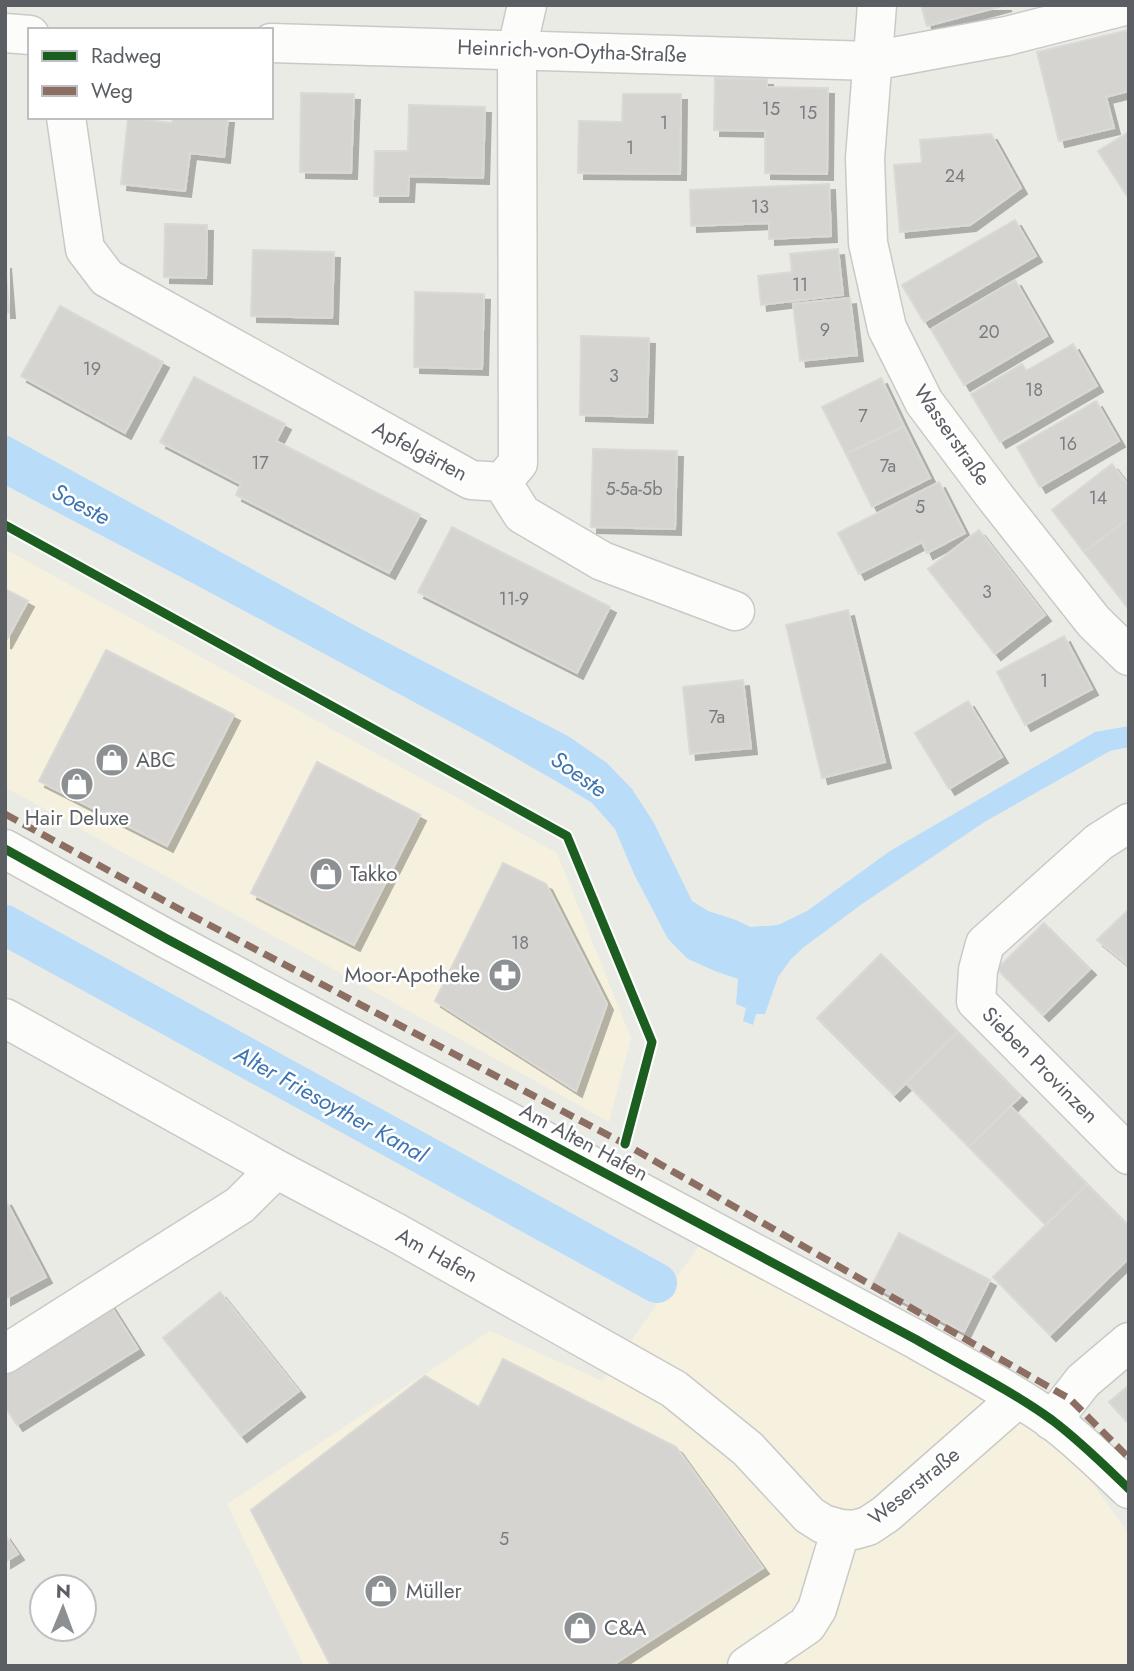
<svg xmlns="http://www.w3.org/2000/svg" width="1134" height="1671" viewBox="0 0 1134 1671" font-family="Jost,sans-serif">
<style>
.commercial{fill:#f5f1de}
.water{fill:#b9dcf8}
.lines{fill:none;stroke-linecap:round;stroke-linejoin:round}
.canal{stroke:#b9dcf8;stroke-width:40}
.building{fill:#d5d4d1;stroke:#dad9d5;stroke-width:2;filter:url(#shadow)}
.minor-casing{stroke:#c9c9c8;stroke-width:41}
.minor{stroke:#fcfcfb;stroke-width:38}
.quiet{stroke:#8d6e63;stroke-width:7;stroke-dasharray:14 7;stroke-linecap:butt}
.cycleway-casing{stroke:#fff;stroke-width:13}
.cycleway{stroke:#1b5e20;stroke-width:9}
.labels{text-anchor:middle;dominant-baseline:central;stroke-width:5;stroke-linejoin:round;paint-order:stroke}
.number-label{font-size:18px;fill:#7a7d80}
.street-label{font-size:21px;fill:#5b5f64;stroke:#fff}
.poi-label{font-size:21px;fill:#5b5f64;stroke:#fff;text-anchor:start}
.water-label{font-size:23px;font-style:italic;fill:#3d75b3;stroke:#fff}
</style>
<defs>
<filter id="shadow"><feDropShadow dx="6" dy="6" stdDeviation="0" flood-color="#0004"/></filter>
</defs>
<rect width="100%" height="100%" fill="#ebebe6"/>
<path class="commercial" d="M5 549 557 853 631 1038 609 1122 5 787Z
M702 1242 955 1379 1077 1462 1129 1534V1666H304L227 1504 490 1331 602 1381Z"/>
<path class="water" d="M5 434 365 631 568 736 607 763 632 789 654 823 692 901 708 911 736 920 751 927 778 925 807 911 890 851 1095 732 1129 726V747L1110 751 986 821 862 904 804 947 791 959 778 977 765 1014H756L753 1025 743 1021 746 1008 736 1004 738 979 715 971 688 959 668 939 634 874 615 829 592 803 561 784 479 737 198 586 5 485Z"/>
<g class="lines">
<path class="canal" d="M5 925 657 1283"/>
</g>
<path class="building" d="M921 5H1006L927 26Z
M1129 30V91L1106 97 1114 128 1059 141 1037 52Z
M715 78 767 79V87L828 88 827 174 765 173V131L714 130Z
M301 93 354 94 351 173 300 172Z
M623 94H681L680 174 578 173 579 121 622 122Z
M409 105 485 107 483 178 409 176 408 196H374L375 151H408Z
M173 117H228L224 157 190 153 185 191 121 184 128 118 172 123Z
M1129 132V195L1127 196 1098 151Z
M991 134 1021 188 970 225 900 232 894 165 922 163 920 140Z
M829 184 831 236 769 239V223L691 226 690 190Z
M1015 220 1036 256 924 322 902 285Z
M165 224 207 225 206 278 164 277Z
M838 249 843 295 761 305 758 276 792 272 790 254Z
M253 250 334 252 332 318 251 316Z
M5 262 9 312H5Z
M1015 280 1047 336 964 385 931 329Z
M415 292 484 294 482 369 414 367Z
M850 298 857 355 800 361 793 304Z
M60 306 163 362 125 433 21 376Z
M581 336 649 338 647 417 580 415Z
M1073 344 1097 386 1000 442 971 394 1022 364 1026 371Z
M194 377 285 424 276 441 420 515 389 573 236 495 241 484 160 442Z
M881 378 904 426 846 454 822 407Z
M1096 401 1119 441 1040 487 1017 447Z
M904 426 930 478 872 507 846 454Z
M593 449 677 451 675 529 591 527Z
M1112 464 1129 486V518L1084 552 1052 510Z
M939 482 965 533 927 553 922 542 859 574 838 533Z
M1129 518V606L1127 607 1084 552Z
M452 527 610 607 577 673 418 592Z
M979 530 1045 615 995 654 928 569Z
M5 589 28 601 5 643Z
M848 610 885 762 822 778 786 625Z
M1064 636 1092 689 1025 725 997 672Z
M106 650 234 715 167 846 39 781Z
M743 680 751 748 690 754 683 687Z
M968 701 1002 757 949 789 915 733Z
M317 762 420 815 354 945 251 893Z
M503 863 546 884 607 1004 576 1091 435 1001Z
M1129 909V966L1097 940Z
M1044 923 1090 969 1043 1015 997 969Z
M881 954 958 1032 894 1095 817 1018Z
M958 1032 1021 1096 969 1147 906 1083Z
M1010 1106 1087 1184 1046 1225 969 1147Z
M1087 1184 1129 1226V1258L1050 1335 993 1277Z
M5 1199 46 1277 5 1299Z
M899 1233 990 1280 964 1332 872 1285Z
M220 1292 299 1391 241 1436 163 1338Z
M107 1300 138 1349 17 1425 5 1407V1365Z
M503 1359 676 1447 763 1568 611 1666H331L251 1510 425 1376 479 1407Z
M1129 1385V1424L1109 1402Z
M5 1535 18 1554 5 1562Z"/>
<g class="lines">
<defs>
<path id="minor" d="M877 5 865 158 868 243 887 328 924 402 996 498 1094 622 1129 656
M5 33 30 35
M271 43 872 61 1007 36 1128 5
M66 117 85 249 107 278 471 480 502 482 518 463 517 49 527 5
M502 482 522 514 602 561 735 611
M1129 823 1099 842 985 944 978 970 976 1001 1129 1155
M5 849 167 939 917 1340C962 1366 1010 1390 1052 1420 1080 1441 1104 1465 1129 1489
M5 1018 276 1169 395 1232 674 1389 748 1449 809 1515 823 1524 841 1529 854 1530 868 1526 886 1514 1018 1398
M5 1354 240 1205 276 1169
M1052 1421 1083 1381 1129 1342
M747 1666 807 1625 817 1609 841 1529"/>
</defs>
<use href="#minor" class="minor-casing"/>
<use href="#minor" class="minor"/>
<path class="quiet" d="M5 814 181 910 625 1144 988 1352 1070 1399 1129 1458"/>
<defs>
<path id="cycleway" d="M5 525 567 836 652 1042 625 1144
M5 849 167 939 917 1340C962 1366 1010 1390 1052 1420 1080 1441 1104 1465 1129 1489"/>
</defs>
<use href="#cycleway" class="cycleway-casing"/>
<use href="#cycleway" class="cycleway"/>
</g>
<defs>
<symbol id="shop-disc" viewBox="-11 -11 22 22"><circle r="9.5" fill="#8d9092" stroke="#fff"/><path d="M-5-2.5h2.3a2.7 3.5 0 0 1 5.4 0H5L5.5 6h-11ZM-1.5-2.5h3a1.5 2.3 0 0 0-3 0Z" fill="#fff"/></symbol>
<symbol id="pharmacy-disc" viewBox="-11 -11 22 22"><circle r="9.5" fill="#8d9092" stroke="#fff"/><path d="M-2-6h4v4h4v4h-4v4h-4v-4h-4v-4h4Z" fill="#fff"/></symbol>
</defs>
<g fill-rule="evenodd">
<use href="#shop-disc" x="93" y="741" width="38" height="38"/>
<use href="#shop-disc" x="58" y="765" width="38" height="38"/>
<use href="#shop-disc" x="307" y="855" width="38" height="38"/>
<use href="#pharmacy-disc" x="486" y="956" width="38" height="38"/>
<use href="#shop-disc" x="362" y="1572" width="38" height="38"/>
<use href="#shop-disc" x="561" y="1609" width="38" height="38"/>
</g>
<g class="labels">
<g class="number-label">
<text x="771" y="109">15</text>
<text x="808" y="113">15</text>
<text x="664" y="123">1</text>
<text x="630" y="148">1</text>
<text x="955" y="176">24</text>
<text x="760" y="207">13</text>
<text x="800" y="285">11</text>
<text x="825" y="330">9</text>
<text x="989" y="332">20</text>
<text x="92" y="369">19</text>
<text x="614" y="376">3</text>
<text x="1034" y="390">18</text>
<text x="863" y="416">7</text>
<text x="1068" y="444">16</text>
<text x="260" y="463">17</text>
<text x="888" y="466">7a</text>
<text x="634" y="489">5-5a-5b</text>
<text x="1098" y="498">14</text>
<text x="920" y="507">5</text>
<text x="987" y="592">3</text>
<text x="514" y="599">11-9</text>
<text x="1044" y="681">1</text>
<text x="717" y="717">7a</text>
<text x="520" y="943">18</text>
<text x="504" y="1539">5</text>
</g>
<g class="street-label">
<text transform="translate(572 51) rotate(2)">Heinrich-von-Oytha-Straße</text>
<text transform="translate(952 435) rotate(55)">Wasserstraße</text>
<text transform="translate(420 451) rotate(28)">Apfelgärten</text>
<text transform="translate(1040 1065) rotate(45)">Sieben Provinzen</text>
<text transform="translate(584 1142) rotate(28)">Am Alten Hafen</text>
<text transform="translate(437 1255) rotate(29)">Am Hafen</text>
<text transform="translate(914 1486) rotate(-39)">Weserstraße</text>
</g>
<g class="poi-label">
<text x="136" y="760">ABC</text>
<text x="77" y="818" text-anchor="middle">Hair Deluxe</text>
<text x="350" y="874">Takko</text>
<text x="480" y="975" text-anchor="end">Moor-Apotheke</text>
<text x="406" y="1591">Müller</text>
<text x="604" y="1628">C&amp;A</text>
</g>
<g class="water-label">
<text transform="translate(81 504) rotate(28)">Soeste</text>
<text transform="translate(579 774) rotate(35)">Soeste</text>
<text transform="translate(331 1104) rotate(29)">Alter Friesoyther Kanal</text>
</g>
</g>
<rect width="1134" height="1671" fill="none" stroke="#5b5f64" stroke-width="14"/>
<rect x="28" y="28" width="245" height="91" fill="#ffffff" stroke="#bdbfc1" stroke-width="2"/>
<rect x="42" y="51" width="35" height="10" fill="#1b5e20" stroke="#bdbfc1" stroke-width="2"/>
<text x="91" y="63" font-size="21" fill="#5b5f64">Radweg</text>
<rect x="42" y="86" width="35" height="10" fill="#8d6e63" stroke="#bdbfc1" stroke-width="2"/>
<text x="91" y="98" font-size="21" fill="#5b5f64">Weg</text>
<g transform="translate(63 1608) rotate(1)"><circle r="33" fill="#ffffff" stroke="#bdbfc1" stroke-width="2"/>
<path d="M0-5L12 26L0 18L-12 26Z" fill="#8d9092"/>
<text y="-10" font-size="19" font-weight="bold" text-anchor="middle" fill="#5b5f64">N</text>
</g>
</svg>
